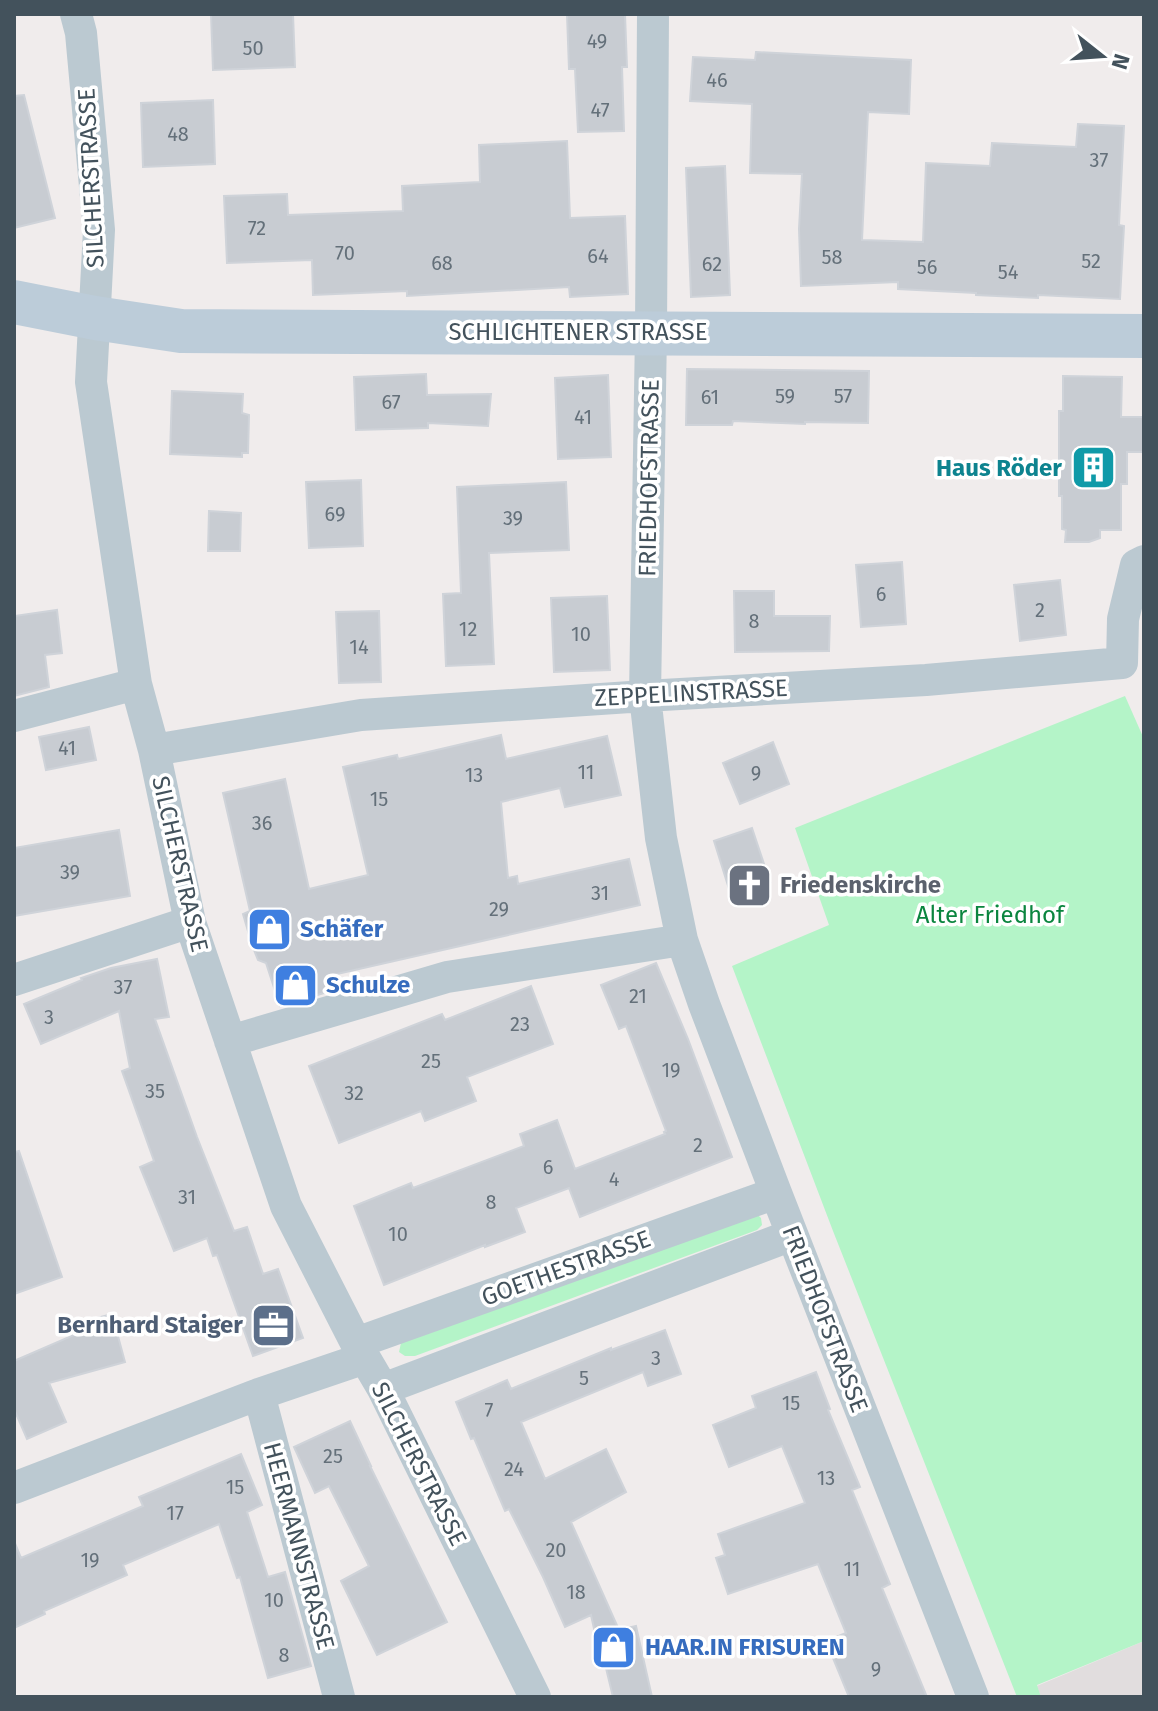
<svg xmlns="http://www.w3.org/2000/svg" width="1158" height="1711" viewBox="0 0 1158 1711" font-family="'Fira Sans',sans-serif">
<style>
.education{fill:#e1ddde}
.green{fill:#b4f4c8}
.building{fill:#c8ccd2;stroke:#cfd3d9;stroke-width:2}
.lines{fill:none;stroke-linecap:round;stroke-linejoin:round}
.street{stroke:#bbc9d1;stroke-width:32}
.secondary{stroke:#bcccd9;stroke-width:44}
.labels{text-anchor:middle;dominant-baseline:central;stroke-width:7;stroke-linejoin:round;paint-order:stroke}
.number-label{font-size:20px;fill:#64707a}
.street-label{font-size:24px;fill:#43525c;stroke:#fff}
.culture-label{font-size:24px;font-weight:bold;fill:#0d838f;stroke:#fff;text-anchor:end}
.worship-label{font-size:24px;font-weight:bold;fill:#5b616d;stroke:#fff;text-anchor:start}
.park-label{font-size:24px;fill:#0b853f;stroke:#fff}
.shop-label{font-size:24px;font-weight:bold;fill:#366cbe;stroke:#fff;text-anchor:start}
.service-label{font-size:24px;font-weight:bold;fill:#4e5e75;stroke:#fff;text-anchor:end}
</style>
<rect width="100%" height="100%" fill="#f0ecec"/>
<path class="education" d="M1144 1641V1697H1041L1037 1686Z"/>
<path class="green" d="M1125 696 1144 739V1641L1037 1685 1041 1697H1017L833 1231 732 966 829 925 795 828Z
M756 1213 761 1218 762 1225 757 1230 415 1356H405L399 1352 401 1343Z"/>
<path class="building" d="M211 14H293L295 67 213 70Z
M567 14H625L627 67H622L624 131 578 132 575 69H569Z
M756 52 911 60 909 114 868 112 862 240 923 242 926 163 990 166 992 143 1076 147 1078 124 1124 126 1119 225 1124 226 1120 299 1038 295V298L976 295V293L898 289V282L801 286 799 229 802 174 750 173 752 104 690 101 693 57 755 60Z
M24 95 55 218 14 228V96Z
M213 100 215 164 143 167 141 103Z
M567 141 570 218 625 216 628 294 570 297 569 287 407 296V291L313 295 312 260 227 263 224 196 287 194 288 215 403 211 402 186 480 182 479 145Z
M725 166 730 295 691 297 686 168Z
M687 369 869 371 868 423 805 422V424L733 421 732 425H686Z
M426 374 427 395 491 394 488 426 428 423V428L356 430 354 377Z
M608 375 611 457 558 459 555 378Z
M1063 376 1122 377 1121 417H1144V452H1127V484H1121V530H1100V538L1089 542H1065L1066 530 1062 529V496H1059V411H1063Z
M172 391 243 394 242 413 249 415 248 453H242V457L170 454Z
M361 480 363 546 309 548 306 482Z
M566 482 569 550 489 553 494 664 446 666 443 594 461 593 457 487Z
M209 511 241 513 240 551H208Z
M902 562 906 624 861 627 856 565Z
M1060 580 1066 635 1020 641 1014 585Z
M734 591H774V616H830L829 651 735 652Z
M607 596 610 670 554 672 551 598Z
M57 610 62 653 45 655 49 687 14 696V616Z
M379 611 381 682 339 683 336 612Z
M89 727 96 760 46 770 39 737Z
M501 735 506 759 607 736 621 795 565 807 560 788 501 802 508 878 517 876 518 884 629 859 640 905 337 974 341 988 280 1006 266 963 258 960 252 945 243 914 250 911 223 793 285 779 309 889 368 875 343 767 397 755 398 759Z
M773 742 789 784 740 804 723 763Z
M752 828 770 882 730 892 714 841Z
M119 830 130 896 14 916V848Z
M157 959 169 1017 155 1019 197 1137 234 1231 247 1227 263 1274 278 1269 303 1338 253 1356 217 1255 213 1256 207 1238 174 1251 140 1167 154 1161 122 1071 130 1068 119 1011 41 1044 24 1004 82 980 81 978 111 968Z
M656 963 688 1039 732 1157 580 1217 569 1188 516 1208 525 1232 485 1247V1245L384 1285 354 1206 411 1183 413 1188 524 1146 520 1134 557 1120 575 1169 665 1134 664 1132 666 1131 626 1026 619 1029 601 985Z
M531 986 553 1044 467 1077 476 1101 425 1121 421 1111 339 1143 309 1066 442 1014 445 1020Z
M19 1151 62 1277 14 1294V1152Z
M112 1314 125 1362 49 1383 66 1422 27 1439 14 1409V1361L74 1335 71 1325Z
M665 1330 681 1374 648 1386 643 1372 521 1422 545 1479 606 1449 626 1492 571 1522 619 1630 636 1626 652 1697H613L605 1664 602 1665 591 1615 565 1627 543 1577 509 1509 505 1511 474 1438 471 1439 456 1402 507 1380 511 1389 611 1348V1350Z
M816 1372 830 1409 828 1410 860 1487 852 1490 890 1584 882 1588 927 1697H849L826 1641 846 1633 818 1564 728 1594 716 1558 725 1555 718 1534 805 1503 782 1446 729 1467 713 1425 756 1408 752 1396Z
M350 1421 371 1466H370L447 1622 377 1655 341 1581 369 1566 329 1486 315 1493 294 1447Z
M241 1454 262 1505 247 1512 268 1577 285 1572 311 1666 268 1678 240 1577 237 1578 219 1524 123 1565 127 1575 44 1611 45 1614 14 1628V1541L21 1558 143 1506 139 1497Z"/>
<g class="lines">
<path class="street" d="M76 14 81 33 99 230 91 382 136 684 154 750 190 922 286 1206 356 1343 383 1389 535 1697
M653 14 651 332 645 696 661 838 682 940 704 1004 776 1193 973 1697
M14 716 136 684
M154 750 361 715 645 696 926 680 1122 663 1123 619 1136 565 1144 561
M14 980 190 922
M230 1041 447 977 682 940
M356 1343 776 1193
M383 1389 792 1235
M259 1394 339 1697
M14 1488 259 1394 365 1358"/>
<path class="secondary" d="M14 302 95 318 181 331 1144 336"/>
</g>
<defs>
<symbol id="building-square" viewBox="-11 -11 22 22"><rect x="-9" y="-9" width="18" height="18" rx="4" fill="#0f9aa8" stroke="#fff"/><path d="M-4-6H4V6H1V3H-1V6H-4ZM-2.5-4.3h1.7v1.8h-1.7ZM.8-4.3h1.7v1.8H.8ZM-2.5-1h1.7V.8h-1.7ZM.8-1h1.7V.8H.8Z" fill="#fff"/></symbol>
<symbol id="church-square" viewBox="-11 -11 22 22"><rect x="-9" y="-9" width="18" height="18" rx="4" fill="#6b7280" stroke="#fff"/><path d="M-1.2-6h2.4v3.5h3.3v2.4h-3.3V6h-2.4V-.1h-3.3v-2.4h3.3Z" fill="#fff"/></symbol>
<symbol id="shop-square" viewBox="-11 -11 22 22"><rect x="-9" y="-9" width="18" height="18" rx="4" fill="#3f7fe0" stroke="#fff"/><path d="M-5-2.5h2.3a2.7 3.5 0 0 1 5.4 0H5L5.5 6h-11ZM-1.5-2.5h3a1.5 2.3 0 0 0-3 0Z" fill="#fff"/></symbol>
<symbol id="office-square" viewBox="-11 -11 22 22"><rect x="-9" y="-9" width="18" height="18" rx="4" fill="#5c6f8a" stroke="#fff"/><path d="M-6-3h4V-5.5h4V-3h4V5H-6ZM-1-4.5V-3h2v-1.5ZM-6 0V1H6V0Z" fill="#fff"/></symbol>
</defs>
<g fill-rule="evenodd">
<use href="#building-square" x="1068" y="442" width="51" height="51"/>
<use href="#church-square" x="724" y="860" width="51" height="51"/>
<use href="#shop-square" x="244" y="904" width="51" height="51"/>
<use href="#shop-square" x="270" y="960" width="51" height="51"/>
<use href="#office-square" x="248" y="1300" width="51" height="51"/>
<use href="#shop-square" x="588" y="1622" width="51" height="51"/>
</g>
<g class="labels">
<g class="number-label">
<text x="597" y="41">49</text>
<text x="253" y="48">50</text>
<text x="717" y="80">46</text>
<text x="600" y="110">47</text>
<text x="178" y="134">48</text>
<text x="1099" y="160">37</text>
<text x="257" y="228">72</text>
<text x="345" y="253">70</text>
<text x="598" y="256">64</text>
<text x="832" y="257">58</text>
<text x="1091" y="261">52</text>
<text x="442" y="263">68</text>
<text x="712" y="264">62</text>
<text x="927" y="267">56</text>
<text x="1008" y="272">54</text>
<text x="785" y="396">59</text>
<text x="843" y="396">57</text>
<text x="710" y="397">61</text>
<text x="391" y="402">67</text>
<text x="583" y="417">41</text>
<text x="335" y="514">69</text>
<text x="513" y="518">39</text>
<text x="881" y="594">6</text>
<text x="1040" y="610">2</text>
<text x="754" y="621">8</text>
<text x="468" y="629">12</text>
<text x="581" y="634">10</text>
<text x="359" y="647">14</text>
<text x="67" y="748">41</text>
<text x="586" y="772">11</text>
<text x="756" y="773">9</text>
<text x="474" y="775">13</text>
<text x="379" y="799">15</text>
<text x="262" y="823">36</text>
<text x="70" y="872">39</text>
<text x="600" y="893">31</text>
<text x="499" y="909">29</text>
<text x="123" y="987">37</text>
<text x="638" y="996">21</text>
<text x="49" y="1017">3</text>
<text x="520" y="1024">23</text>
<text x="431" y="1061">25</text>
<text x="671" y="1070">19</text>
<text x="155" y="1091">35</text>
<text x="354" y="1093">32</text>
<text x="698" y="1145">2</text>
<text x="548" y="1167">6</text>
<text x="614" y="1179">4</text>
<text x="187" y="1197">31</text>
<text x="491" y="1202">8</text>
<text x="398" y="1234">10</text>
<text x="656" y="1358">3</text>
<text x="584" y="1378">5</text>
<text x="791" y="1403">15</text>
<text x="489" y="1410">7</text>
<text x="333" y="1456">25</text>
<text x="514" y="1469">24</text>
<text x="826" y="1478">13</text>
<text x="235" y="1487">15</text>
<text x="175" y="1513">17</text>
<text x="556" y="1550">20</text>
<text x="90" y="1560">19</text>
<text x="852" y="1569">11</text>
<text x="576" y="1592">18</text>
<text x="274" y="1600">10</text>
<text x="284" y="1655">8</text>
<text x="876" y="1669">9</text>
</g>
<g class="street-label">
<text transform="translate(91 178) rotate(-93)">SILCHERSTRASSE</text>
<text x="578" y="332">SCHLICHTENER STRASSE</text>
<text transform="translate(649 478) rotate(-89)">FRIEDHOFSTRASSE</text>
<text transform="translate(691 693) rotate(-3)">ZEPPELINSTRASSE</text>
<text transform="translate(180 864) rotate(77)">SILCHERSTRASSE</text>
<text transform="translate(566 1268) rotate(-20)">GOETHESTRASSE</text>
<text transform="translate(825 1319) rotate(69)">FRIEDHOFSTRASSE</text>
<text transform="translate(419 1464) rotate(63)">SILCHERSTRASSE</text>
<text transform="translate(299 1546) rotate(75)">HEERMANNSTRASSE</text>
</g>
<g class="culture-label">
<text x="1062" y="468">Haus Röder</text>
</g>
<g class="worship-label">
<text x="780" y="885">Friedenskirche</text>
</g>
<g class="park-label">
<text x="990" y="915">Alter Friedhof</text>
</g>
<g class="shop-label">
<text x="300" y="929">Schäfer</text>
<text x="326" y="985">Schulze</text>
<text x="645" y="1647">HAAR.IN FRISUREN</text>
</g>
<g class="service-label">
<text x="243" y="1325">Bernhard Staiger</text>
</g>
</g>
<rect width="1158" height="1711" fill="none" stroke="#43525c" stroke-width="32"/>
<g transform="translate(1102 56) rotate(107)" stroke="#ffffff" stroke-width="6" paint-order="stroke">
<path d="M0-6L14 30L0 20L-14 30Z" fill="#43525c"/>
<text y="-12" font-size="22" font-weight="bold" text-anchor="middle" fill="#43525c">N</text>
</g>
</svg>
